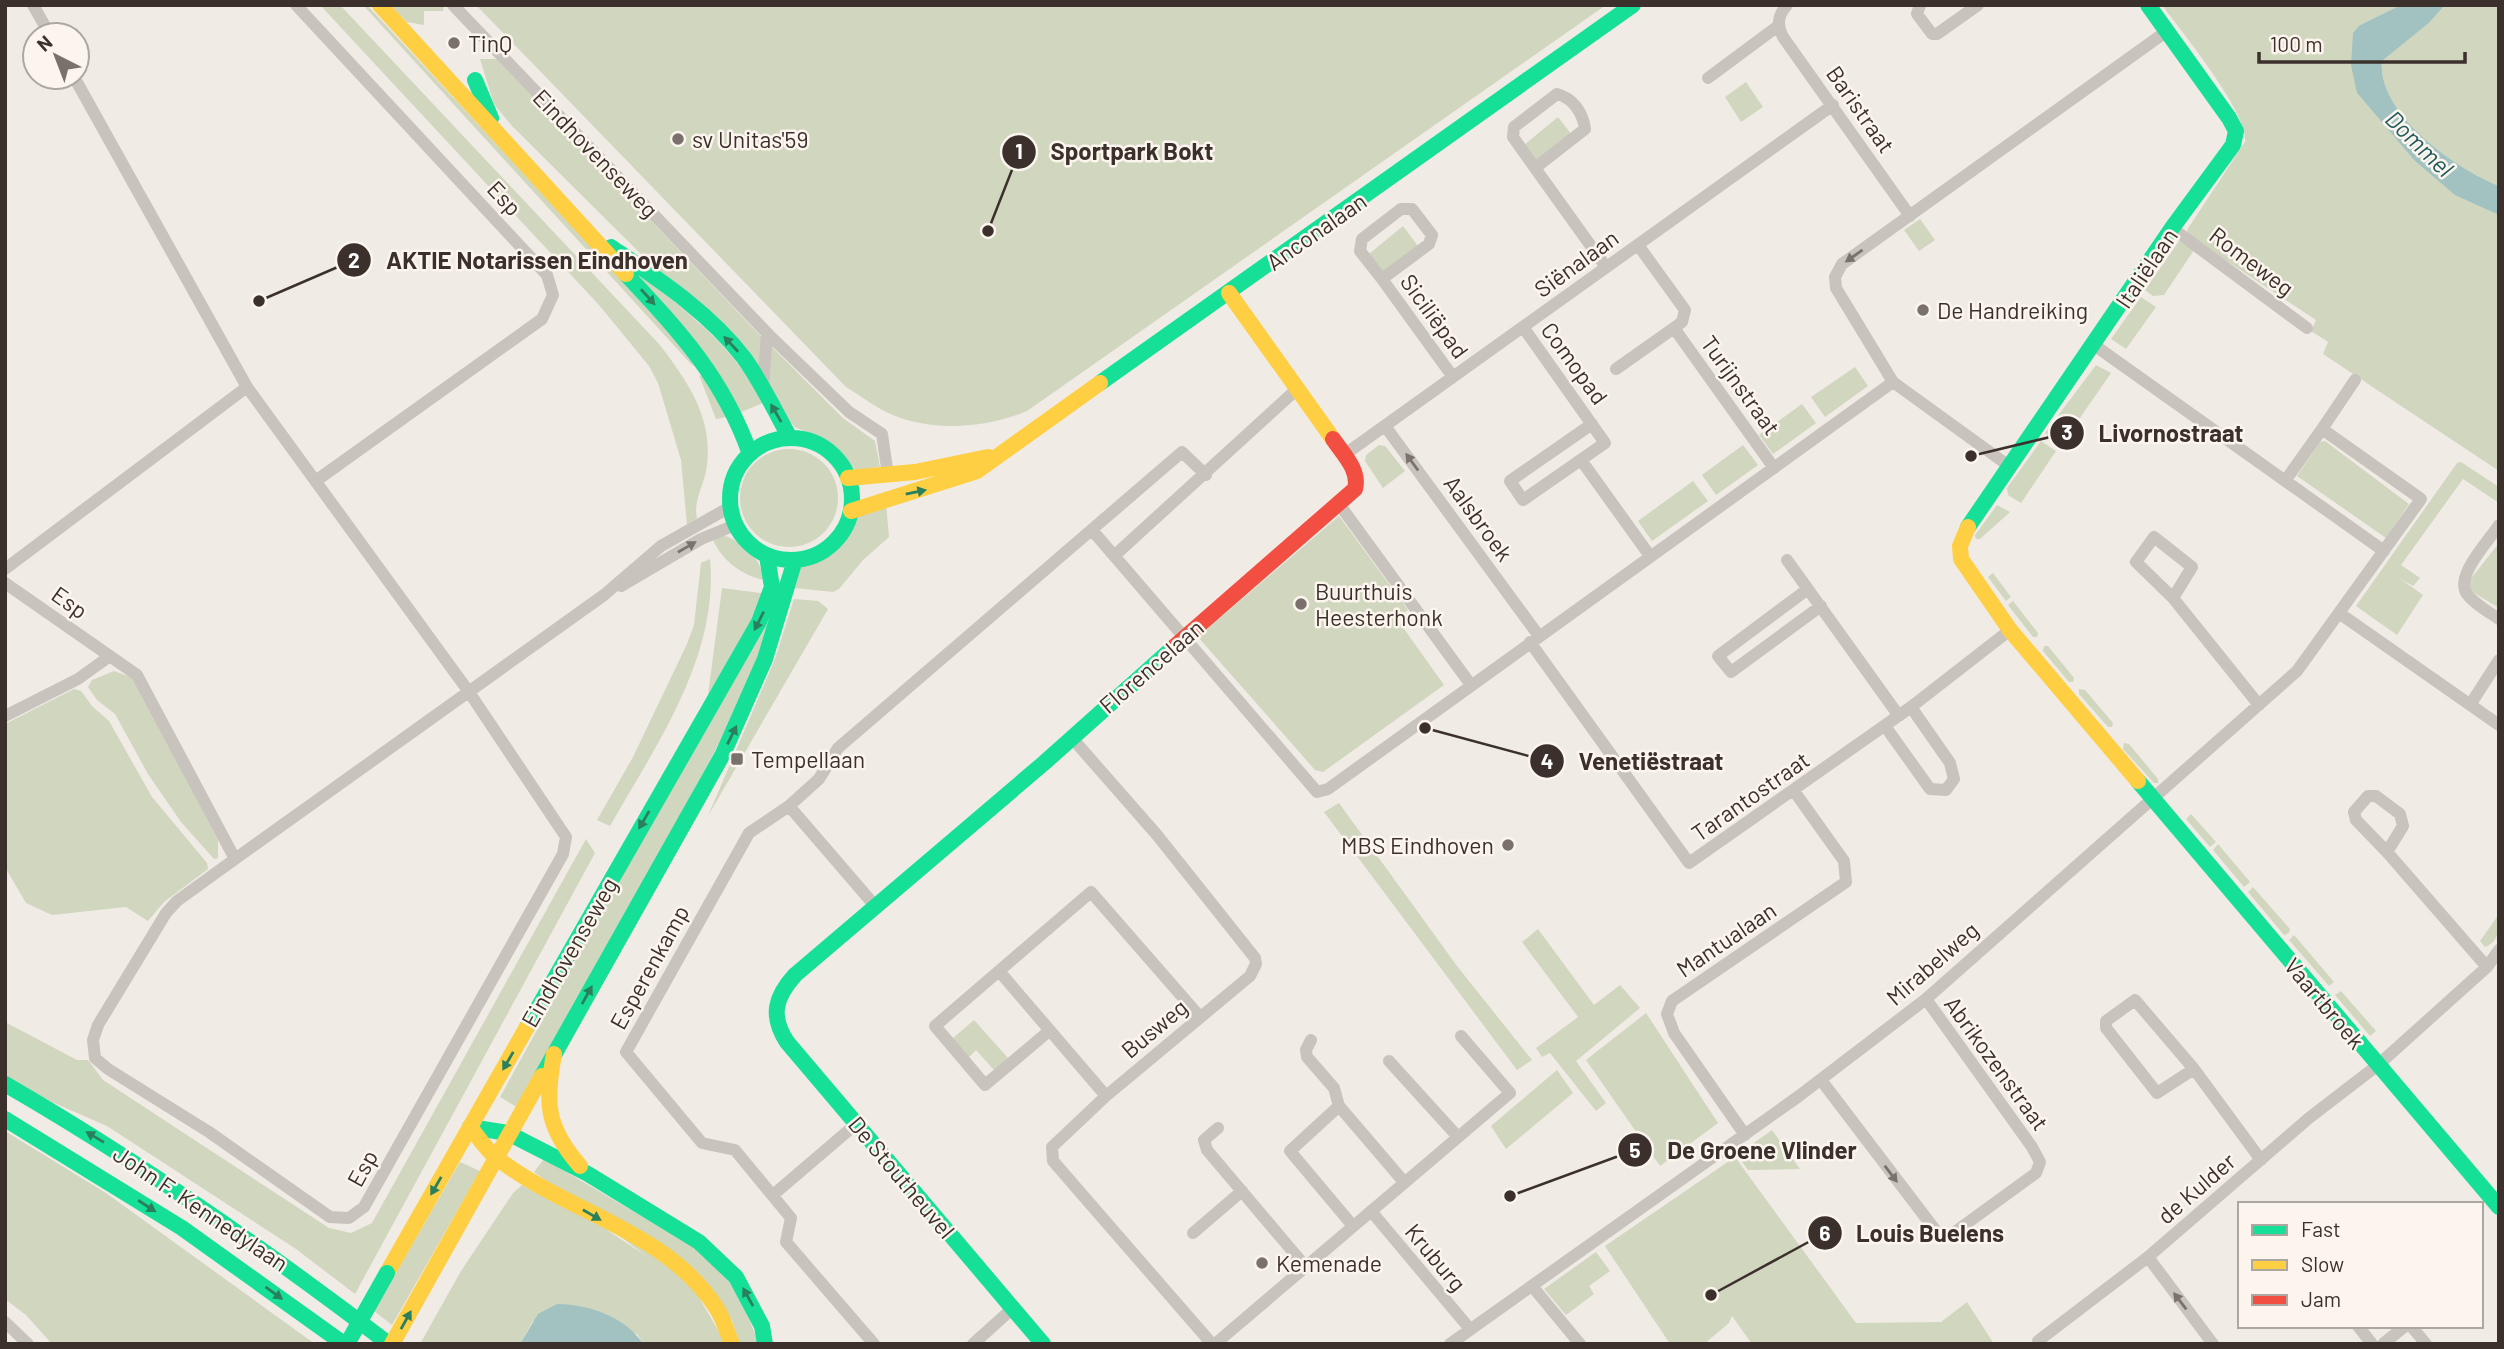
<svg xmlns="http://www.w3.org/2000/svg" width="2504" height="1349" viewBox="0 0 2504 1349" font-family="Barlow,sans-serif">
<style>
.green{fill:#d1d6bf}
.water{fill:#a1c2c1}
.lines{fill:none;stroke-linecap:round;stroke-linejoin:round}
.street{stroke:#c9c3be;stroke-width:12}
.fast{stroke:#16e098;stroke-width:16}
.slow{stroke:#ffcf43;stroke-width:16}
.jam{stroke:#f24e42;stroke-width:16}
.fast-bridge{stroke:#16e098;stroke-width:16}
.oneway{fill:#7b726d}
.oneway2{fill:#2a7f5c}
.poi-dot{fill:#7a716c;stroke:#fbf5ee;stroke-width:2.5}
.labels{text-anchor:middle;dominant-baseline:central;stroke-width:5;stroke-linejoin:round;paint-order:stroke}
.poi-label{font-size:23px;fill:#3b302b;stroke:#fbf5ee;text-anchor:start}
.street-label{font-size:23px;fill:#3b302b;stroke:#fbf5ee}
.water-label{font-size:24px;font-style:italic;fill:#1f5a5e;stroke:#fbf5ee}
.leader{fill:none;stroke:#3b302b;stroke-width:2.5}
.callout-dot{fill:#3b302b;stroke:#fbf5ee;stroke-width:2.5}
.mark-label{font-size:21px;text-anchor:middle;font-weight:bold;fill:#fff}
.callout-label{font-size:24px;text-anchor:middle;font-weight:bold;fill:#3b302b;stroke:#fbf5ee;stroke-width:5;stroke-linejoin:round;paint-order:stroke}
</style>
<rect width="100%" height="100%" fill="#f0ebe5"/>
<path class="green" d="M320 5H340L659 344C689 383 715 420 706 471 703 487 693 502 697 518L687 525 681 460 658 383 649 366 599 305Z
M363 5H367L683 344 699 368 691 364Z
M390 5H444L443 11H424V25L407 22Z
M476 5H1606L1027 411C988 428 933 432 893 415 876 408 861 396 846 387Z
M2162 5H2401L2360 25 2357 93 2414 160 2499 215V471L2323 354 2328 342 2311 331 2316 320 2189 236 2187 230 2245 142C2250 115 2181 31 2162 5Z
M2445 5H2499V186C2456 169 2377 114 2382 61L2429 23Z
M480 59H497L753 328 843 418 875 441 880 467 856 470 824 440 795 427 656 269 512 126 494 104Z
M1746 82 1763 107 1741 122 1725 97Z
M1558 117 1572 135 1538 162 1524 145Z
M1920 219 1935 240 1919 251 1904 230Z
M1403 226 1418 246 1384 272 1369 254Z
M2179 241 2194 250 2164 295 2153 296 2145 290Z
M635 270C686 312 732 343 763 403L741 412Z
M2141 297 2156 307 2126 349 2111 339Z
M2096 365 2111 373 2062 444 2045 433Z
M1855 367 1868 386 1825 417 1811 397Z
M699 375 712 381 731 416 716 419Z
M1802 404 1816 423 1773 454 1759 435Z
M2041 441 2056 451 2021 503 2008 495 2007 488Z
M2325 441 2409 504 2386 538 2297 476 2320 442Z
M1379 445 1385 446 1405 471 1383 488 1365 461 1366 455Z
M1743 445 1758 465 1716 495 1702 475Z
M740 498a49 49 0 1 1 98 0a49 49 0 1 1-98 0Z
M2461 462 2499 487V503L2463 479 2401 565 2420 578 2413 586 2399 578 2423 595 2397 635 2356 606 2457 463Z
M1693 481 1708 501 1652 541 1638 521Z
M886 503 889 537 863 560 839 589 833 592 795 588 801 566C829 559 850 542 858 514Z
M1997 505 2010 512 1980 539H1976L1975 535Z
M1339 516 1408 610 1397 619 1444 685 1323 772 1315 770 1198 637Z
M722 535C743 541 761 558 764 580 741 575 722 560 713 540Z
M2499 543V608L2471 591 2469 581Z
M710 559C719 657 656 745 610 826L597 820 633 757 687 644 694 625 701 563Z
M1993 573 2011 597 2006 601 1988 577Z
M722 588 767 594 708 695Z
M777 597 752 683 520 1109 500 1097 659 809 767 625Z
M794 599 818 601 828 609 708 816 775 659Z
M2013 601 2038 633 2037 637H2033L2008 605Z
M2044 646H2048L2074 678 2073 682H2069L2043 651Z
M114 671 133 678 218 840V858L214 859 181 822 148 774 115 714 97 700 88 687 92 680Z
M74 689 81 691 92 706 109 721 152 797 207 863 208 869 164 902 148 921 126 907 52 915 26 903 5 867V724Z
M2079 689 2085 690 2113 723 2112 727H2108L2079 694Z
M2124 743 2129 744 2158 779V783H2154L2123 749Z
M1339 803 1457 966 1532 1060 1517 1070 1324 812Z
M2191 814 2216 842 2210 847 2186 819Z
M586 839 595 853 355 1294 296 1249 107 1126 52 1102 5 1076V1022L77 1060H88L103 1080 329 1228 351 1233 372 1223Z
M2218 844 2250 882 2244 887 2213 850Z
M2253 887 2290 929 2289 933 2284 935 2248 892Z
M2499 914C2499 928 2500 941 2485 947L2480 941Z
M1538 929 1594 1005 1620 985 1640 1008 1576 1061 1606 1103 1596 1111 1550 1053 1542 1057 1536 1048 1578 1017 1522 942Z
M2294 935 2334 982 2329 986 2289 940Z
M2341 991 2376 1031 2370 1036 2335 995Z
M1646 1013 1718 1123 1660 1166 1586 1060Z
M974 1020 1008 1058 994 1070 976 1050 968 1058 952 1039Z
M1557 1070 1573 1093 1506 1149 1491 1126Z
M1772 1130 1800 1169 1748 1170 1737 1155Z
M5 1131 106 1193 315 1344H52L26 1315 5 1299Z
M1735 1157 1856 1323 1941 1322 1967 1302 1994 1344H1752L1732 1316 1729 1323 1704 1344H1670L1605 1246Z
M544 1159 696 1248 734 1281 759 1344H739L732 1320 534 1172Z
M460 1162 480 1171 392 1325 374 1311Z
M522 1185 601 1226 693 1287 726 1344H643L637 1334 533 1321 520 1344H420L461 1271 513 1193Z
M1596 1252 1610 1271 1589 1286 1594 1294 1566 1315 1544 1289Z"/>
<path class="water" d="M2401 5H2445L2429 23 2382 61C2377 114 2456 169 2499 186V215L2455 195 2414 160 2357 93 2351 65 2353 33 2360 25Z
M557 1304C588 1304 626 1317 643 1344H520L538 1314Z"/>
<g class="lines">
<path class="street" d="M33 5 50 35
M296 5 547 275 553 295 542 319 317 480
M453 5 769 335 849 412 882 434 888 475
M1787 5C1777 17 1777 24 1783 37L1910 216
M1920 5 1917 14 1932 34H1937L1978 5
M74 77 247 387 469 692 566 837 563 854 364 1207 349 1218 330 1217 209 1132 108 1069 95 1058 93 1040 98 1025 166 913 177 901 235 859 604 595 661 546 730 507
M1708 78 1778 26
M1535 168 1513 137 1514 127 1557 94C1573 98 1583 113 1585 129L1535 168 1606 267
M2172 228 2307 328
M1638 245 1685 310 1682 322 1674 328 1774 468
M1382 279 1360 251 1362 239 1401 209H1412L1432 235 1429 244 1382 279 1453 377
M1523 327 1605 443 1523 500 1510 481 1592 424
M2094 345 2384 551
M1616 369 1674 328
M763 388 767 333
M1385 426 1539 636
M2322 429 2355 380
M1344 455 1833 105
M1581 460 1650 556
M2009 466 1893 382 1836 288 1835 277 1842 264 2167 31
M1339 504 1471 685
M2499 525C2489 541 2454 576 2467 594 2474 604 2489 612 2499 619
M1092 530 1317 792 1328 789 1893 382
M1114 556 1297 389
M1787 560 1899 716
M5 569 247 387
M5 583 137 675 235 859
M621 586 701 539 735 525
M1808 589 1718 656 1731 672 1821 606
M2173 598 2192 567 2154 537 2136 562 2173 598 2259 705
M2339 613 2499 725
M1530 642 1689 863 1911 707 2010 630
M2470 705 2499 660
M5 716 78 679 110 656
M1885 726 1930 789 1946 790 1954 779 1950 763 1911 707
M1072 738 1157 835 1255 958 1256 964 1250 976 1106 1096 1052 1147 1053 1161 1212 1344
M789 806 819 779 838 748 1182 452 1206 475
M2387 852 2356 820 2354 812 2368 796H2376L2400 814 2403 826 2387 852 2487 967
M999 971 1106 1096
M1049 1031 985 1085 935 1026 1091 892 1200 1017
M1311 1040 1306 1050 1307 1057 1334 1088 1339 1106 1404 1182
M1389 1061 1458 1137
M2194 1069 2135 1000 2106 1021V1028L2157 1093 2194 1069 2261 1160
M1821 1080 1939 1235 1948 1237 2036 1173 2040 1162 2032 1147 1926 999
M1339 1106 1290 1151 1353 1226
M1218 1128 1204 1140 1207 1150 1305 1266
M1745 1135 1674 1033 1667 1014 1672 1001 1846 882 1844 861 1794 791
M773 1195 856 1124
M1371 1211 1470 1329
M1193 1233 1242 1191
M2148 1257 2213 1344
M1532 1286 1580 1344
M5 1322 28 1344
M2358 1326 2372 1344
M2411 1326 2426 1344
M874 1344 786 1242 791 1218 735 1150 702 1143 626 1052 749 833 789 806 876 907
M973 1344 1013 1308
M1215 1344 1510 1093 1461 1036
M1450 1344 1799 1096 1926 999 2297 671 2421 499 2322 429 2285 481
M2041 1344 2038 1341 2148 1257 2309 1118 2378 1065 2487 967 2499 950
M2383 1344 2405 1326"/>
<path class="fast" d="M475 80 491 118
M611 247C658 279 709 312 744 358 762 383 775 411 790 438
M626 274C680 332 723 378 750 454
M1100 383 1633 5
M730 499a61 61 0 1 1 122 0a61 61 0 1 1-122 0Z
M1968 527 2172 228 2233 145 2236 131 2229 118 2148 5
M2138 781 2499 1207
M527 1027 759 622 772 587 767 556
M542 1076 723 754 765 659 795 560
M5 1084C140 1162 266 1250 389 1344
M5 1119 182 1228 344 1344
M470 1127 508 1133 588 1174 699 1242 736 1277 762 1326 765 1344
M1043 1344 787 1042C770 1016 775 997 795 975L1044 763 1174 647"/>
<path class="slow" d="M380 5 626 274
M1229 293 1333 439
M848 478 915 472 988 457
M851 511 977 471 1100 383
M1968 527 1960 546 1961 559 2010 630 2138 781
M554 1054C545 1103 546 1127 580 1166
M470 1127C479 1138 487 1151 498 1159 567 1212 669 1232 717 1309 724 1320 727 1333 732 1344
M387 1273 527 1027
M392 1344 542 1076"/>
<path class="jam" d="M1174 647 1355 489C1360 470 1343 454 1333 439"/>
<path class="fast-bridge" d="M347 1344 387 1273"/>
</g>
<defs><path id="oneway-solid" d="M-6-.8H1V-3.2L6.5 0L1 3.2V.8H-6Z" transform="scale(1.75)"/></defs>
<g class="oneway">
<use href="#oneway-solid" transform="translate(1854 256) rotate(145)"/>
<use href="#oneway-solid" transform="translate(1412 462) rotate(-126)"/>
<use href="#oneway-solid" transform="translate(687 547) rotate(-30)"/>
<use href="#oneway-solid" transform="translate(1891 1174) rotate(53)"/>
<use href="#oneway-solid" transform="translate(2180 1301) rotate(-127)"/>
</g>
<g class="oneway2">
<use href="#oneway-solid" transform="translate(648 297) rotate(48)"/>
<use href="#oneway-solid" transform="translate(731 344) rotate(-133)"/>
<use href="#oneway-solid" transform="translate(776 413) rotate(-120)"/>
<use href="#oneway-solid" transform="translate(916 492) rotate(-12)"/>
<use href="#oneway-solid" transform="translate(759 621) rotate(117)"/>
<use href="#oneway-solid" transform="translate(732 735) rotate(-64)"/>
<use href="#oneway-solid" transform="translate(644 820) rotate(120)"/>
<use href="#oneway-solid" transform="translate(587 995) rotate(-61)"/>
<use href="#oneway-solid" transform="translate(508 1061) rotate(120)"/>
<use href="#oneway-solid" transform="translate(95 1137) rotate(-149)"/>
<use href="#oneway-solid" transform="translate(436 1186) rotate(120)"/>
<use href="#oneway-solid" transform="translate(147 1206) rotate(33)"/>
<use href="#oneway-solid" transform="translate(592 1215) rotate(30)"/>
<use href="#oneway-solid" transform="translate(274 1293) rotate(36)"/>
<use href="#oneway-solid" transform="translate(748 1297) rotate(-119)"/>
<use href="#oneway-solid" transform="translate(406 1320) rotate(-61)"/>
</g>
<g class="poi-dot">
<circle cx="454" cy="43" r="7"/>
<circle cx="678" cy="139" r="7"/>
<circle cx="1923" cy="310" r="7"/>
<circle cx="1301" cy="604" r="7"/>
<rect x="730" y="752" width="14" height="14" rx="3.5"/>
<circle cx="1508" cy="845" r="7"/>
<circle cx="1262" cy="1263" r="7"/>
</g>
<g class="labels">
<g class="poi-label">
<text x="468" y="43">TinQ</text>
<text x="692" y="139">sv Unitas'59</text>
<text x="1937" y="310">De Handreiking</text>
<text x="1315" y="591">Buurthuis<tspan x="1315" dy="26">Heesterhonk</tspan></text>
<text x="751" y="759">Tempellaan</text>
<text x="1494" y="845" text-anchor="end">MBS Eindhoven</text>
<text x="1276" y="1263">Kemenade</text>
</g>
<g class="street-label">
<text transform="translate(1861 109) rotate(55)">Baristraat</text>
<text transform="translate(596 153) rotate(46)">Eindhovenseweg</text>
<text transform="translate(505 198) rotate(47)">Esp</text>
<text transform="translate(1316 231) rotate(-35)">Anconalaan</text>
<text transform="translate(2252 261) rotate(37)">Romeweg</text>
<text transform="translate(1576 263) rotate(-36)">Siënalaan</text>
<text transform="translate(2146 268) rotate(-56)">Italiëlaan</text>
<text transform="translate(1435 316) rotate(54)">Siciliëpad</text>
<text transform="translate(1575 363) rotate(54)">Comopad</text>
<text transform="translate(1741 385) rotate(54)">Turijnstraat</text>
<text transform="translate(1479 518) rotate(54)">Aalsbroek</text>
<text transform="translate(70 602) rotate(35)">Esp</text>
<text transform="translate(1151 666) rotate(-41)">Florencelaan</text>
<text transform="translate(1750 796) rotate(-35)">Tarantostraat</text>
<text transform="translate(1726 939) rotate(-34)">Mantualaan</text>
<text transform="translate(569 952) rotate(-60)">Eindhovenseweg</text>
<text transform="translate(1932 963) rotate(-41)">Mirabelweg</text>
<text transform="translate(649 967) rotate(-61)">Esperenkamp</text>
<text transform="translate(2325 1003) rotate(50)">Vaartbroek</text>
<text transform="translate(1154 1028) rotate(-40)">Busweg</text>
<text transform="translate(1997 1063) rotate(54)">Abrikozenstraat</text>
<text transform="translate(362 1168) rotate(-61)">Esp</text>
<text transform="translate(902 1177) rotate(50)">De Stoutheuvel</text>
<text transform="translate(2196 1188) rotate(-41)">de Kulder</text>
<text transform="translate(201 1208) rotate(34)">John F. Kennedylaan</text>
<text transform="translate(1436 1257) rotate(50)">Kruburg</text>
</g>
<g class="water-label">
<text transform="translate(2420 143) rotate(44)">Dommel</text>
</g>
</g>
<path class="leader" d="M988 231L1019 152M259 301L354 260M1971 456L2067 433M1425 728L1547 761M1510 1196L1635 1150M1711 1295L1825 1233"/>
<g class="callout-dot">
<circle cx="988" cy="231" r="7"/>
<circle cx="259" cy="301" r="7"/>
<circle cx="1971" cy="456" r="7"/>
<circle cx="1425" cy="728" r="7"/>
<circle cx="1510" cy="1196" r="7"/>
<circle cx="1711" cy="1295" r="7"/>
<circle cx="1019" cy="152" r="18"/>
<circle cx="354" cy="260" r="18"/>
<circle cx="2067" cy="433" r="18"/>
<circle cx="1547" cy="761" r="18"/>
<circle cx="1635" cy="1150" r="18"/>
<circle cx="1825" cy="1233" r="18"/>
</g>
<g class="mark-label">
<text x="1019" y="159">1</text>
<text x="354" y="268">2</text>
<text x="2067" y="440">3</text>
<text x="1547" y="769">4</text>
<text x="1635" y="1158">5</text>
<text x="1825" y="1241">6</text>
</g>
<g class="callout-label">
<text x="1132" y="160">Sportpark Bokt</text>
<text x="537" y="269">AKTIE Notarissen Eindhoven</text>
<text x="2171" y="442">Livornostraat</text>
<text x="1651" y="770">Venetiëstraat</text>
<text x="1762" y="1159">De Groene Vlinder</text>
<text x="1930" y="1242">Louis Buelens</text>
</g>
<rect width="2504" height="1349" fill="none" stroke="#3b302b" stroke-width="14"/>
<rect x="2238" y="1202" width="245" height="126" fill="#fbf5ee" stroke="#aea6a0" stroke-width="2"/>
<rect x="2252" y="1225" width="35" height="10" fill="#16e098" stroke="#aea6a0" stroke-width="2"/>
<text x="2301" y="1237" font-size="21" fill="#3b302b">Fast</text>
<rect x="2252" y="1260" width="35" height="10" fill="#ffcf43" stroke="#aea6a0" stroke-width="2"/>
<text x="2301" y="1272" font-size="21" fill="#3b302b">Slow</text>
<rect x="2252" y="1295" width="35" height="10" fill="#f24e42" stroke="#aea6a0" stroke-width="2"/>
<text x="2301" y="1307" font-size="21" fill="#3b302b">Jam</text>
<g transform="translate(56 56) rotate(318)"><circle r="33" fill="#fbf5ee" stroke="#aea6a0" stroke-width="2"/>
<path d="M0-5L12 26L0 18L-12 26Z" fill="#7a716c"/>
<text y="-10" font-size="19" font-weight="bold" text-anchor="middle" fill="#3b302b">N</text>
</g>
<path d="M2259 52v10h206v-10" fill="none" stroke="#3b302b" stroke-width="3.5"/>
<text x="2270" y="52" font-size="21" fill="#3b302b" stroke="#fbf5ee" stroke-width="5" paint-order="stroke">100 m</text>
</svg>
